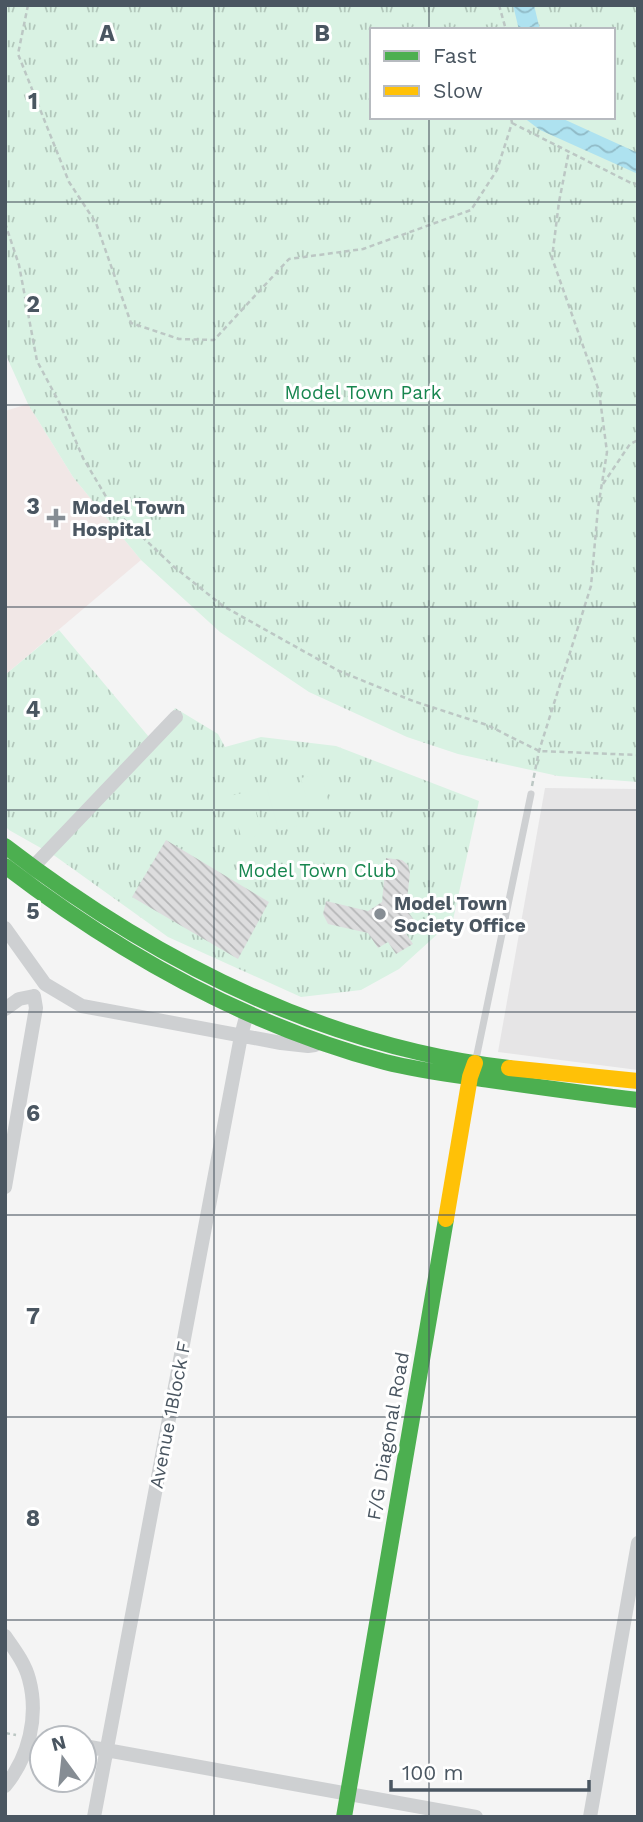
<svg xmlns="http://www.w3.org/2000/svg" width="643" height="1822" viewBox="0 0 643 1822" font-family="'Work Sans',sans-serif">
<style>
.education{fill:#e6e5e6}
.medical{fill:#f1e7e6}
.park{fill:url(#park-tufts);fill-rule:evenodd}
.garden{fill:#d9f2e3}
.water{fill:url(#water-waves)}
.building{fill:url(#building-back-hatch)}
.lines{fill:none;stroke-linecap:round;stroke-linejoin:round}
.path{stroke:#bcc7c4;stroke-width:2.5;stroke-dasharray:5 3.5;stroke-linecap:butt}
.lane{stroke:#ced0d2;stroke-width:7}
.street{stroke:#ced0d2;stroke-width:14}
.fast{stroke:#4caf50;stroke-width:16}
.slow{stroke:#ffc107;stroke-width:16}
.grid{fill:none;stroke:#4a5661;stroke-width:2;stroke-opacity:0.55}
.poi-dot{fill:#868d94;stroke:#fff;stroke-width:2.5}
.labels{text-anchor:middle;dominant-baseline:central;stroke-width:6;stroke-linejoin:round;paint-order:stroke}
.park-label{font-size:19px;fill:#17864f;stroke:#fff}
.poi-label{font-size:19px;font-weight:bold;fill:#4a5661;stroke:#fff;text-anchor:start}
.street-label{font-size:19px;fill:#4a5661;stroke:#fff}
.grid-label{font-size:23px;text-anchor:middle;font-weight:bold;fill:#4a5661;stroke:#fff;stroke-width:6;stroke-linejoin:round;paint-order:stroke}
</style>
<defs>
<pattern id="park-tufts" width="24" height="20" patternUnits="userSpaceOnUse" patternTransform="scale(1.75)"><rect width="24" height="20" fill="#d9f2e3"/><path d="M3 7l-1-3M5 7V3M7 7l1-3M15 17l-1-3M17 17v-4M19 17l1-3" fill="none" stroke="#b2c7bb"/></pattern>
<pattern id="water-waves" width="16" height="10" patternUnits="userSpaceOnUse" patternTransform="scale(1.75)"><rect width="16" height="10" fill="#aee2f0"/><path d="M0 5q4-4 8 0t8 0" fill="none" stroke="#90bac6"/></pattern>
<pattern id="building-back-hatch" width="6" height="6" patternUnits="userSpaceOnUse" patternTransform="scale(1.75)"><rect width="6" height="6" fill="#ddddde"/><path d="M-1 5l2 2M0 0l6 6M5-1l2 2" fill="none" stroke="#b5b6b7"/></pattern>
</defs>
<rect width="100%" height="100%" fill="#f4f4f4"/>
<path class="education" d="M545 788 638 789V1070L498 1052Z"/>
<path class="medical" d="M28 404 73 477 141 560 5 675V411Z"/>
<path class="park" d="M5 5H638V782L558 776 458 754 407 737 309 692 220 632 141 560 73 477 28 404 5 353ZM372 30H613V117H372Z
M59 630 154 743 175 708 218 734 225 747 261 737 336 746 479 801 453 920 399 969 361 990 301 997 168 937 55 856 9 830 5 826V675Z"/>
<path class="garden" d="M321 773 332 815 312 820 301 778Z
M285 783 297 826 279 831 267 789Z
M250 791 262 834 242 840 230 796Z"/>
<path class="water" d="M513 5H534L540 30H519Z
M523 117H559L638 153V174L540 130Z"/>
<path class="building" d="M166 840 269 902 238 959 132 897Z
M386 858 402 860 408 865 410 873 406 909 417 924 405 932 413 944 396 954 388 942 378 948 368 933 328 924 323 914 326 901 368 911 382 902Z"/>
<g class="lines">
<path class="path" d="M28 5 18 54 69 182 96 223 131 323 179 339 214 340 289 259 363 249 471 210 497 170 512 123 511 117
M499 5 506 30
M512 123 631 183 638 184
M5 223 19 265 37 361 60 404 83 458 114 510 173 566 223 606 339 671 413 701 487 725 539 751 638 755
M603 484 630 444 638 440
M532 786 539 751 591 586 598 508 607 452 599 391 552 258 559 202 569 151
M5 1733 16 1735"/>
<path class="lane" d="M476 1059 531 794"/>
<path class="street" d="M32 868 176 717
M5 928 45 984 82 1006 281 1043 308 1046 315 1045
M5 1009 19 999 34 996
M5 1187 36 1008 34 996
M5 1636C14 1649 25 1663 29 1679 39 1716 29 1757 5 1786
M84 1746 476 1817
M94 1817 241 1036 247 1013
M590 1817 638 1543"/>
<path class="fast" d="M5 846C153 960 321 1046 509 1068
M5 866C120 954 245 1025 385 1062 420 1071 455 1075 490 1080 539 1087 589 1094 638 1100
M344 1817 446 1219"/>
<path class="slow" d="M509 1068 638 1081
M446 1219 470 1077 475 1063"/>
</g>
<path class="grid" d="M214 5V1817M429 5V30M429 117V1817M5 202H638M5 405H638M5 607H638M5 810H638M5 1012H638M5 1215H638M5 1417H638M5 1620H638"/>
<g class="poi-dot">
<path d="M52.5 507.5h7v7h7v7h-7v7h-7v-7h-7v-7h7z"/>
<circle cx="380" cy="914" r="7"/>
</g>
<g class="labels">
<g class="park-label">
<text x="363" y="392">Model Town Park</text>
<text x="317" y="870">Model Town Club</text>
</g>
<g class="poi-label">
<text x="72" y="507">Model Town<tspan x="72" dy="22">Hospital</tspan></text>
<text x="394" y="903">Model Town<tspan x="394" dy="22">Society Office</tspan></text>
</g>
<g class="street-label">
<text transform="translate(170 1415) rotate(-79)">Avenue 1Block F</text>
<text transform="translate(388 1436) rotate(-80)">F/G Diagonal Road</text>
</g>
</g>
<g class="grid-label">
<text x="107" y="41">A</text>
<text x="322" y="41">B</text>
<text x="33" y="109">1</text>
<text x="33" y="312">2</text>
<text x="33" y="514">3</text>
<text x="33" y="717">4</text>
<text x="33" y="919">5</text>
<text x="33" y="1121">6</text>
<text x="33" y="1324">7</text>
<text x="33" y="1526">8</text>
</g>
<rect width="643" height="1822" fill="none" stroke="#4a5661" stroke-width="14"/>
<rect x="370" y="28" width="245" height="91" fill="#ffffff" stroke="#b7bbc0" stroke-width="2"/>
<rect x="384" y="51" width="35" height="10" fill="#4caf50" stroke="#b7bbc0" stroke-width="2"/>
<text x="433" y="63" font-size="21" fill="#4a5661">Fast</text>
<rect x="384" y="86" width="35" height="10" fill="#ffc107" stroke="#b7bbc0" stroke-width="2"/>
<text x="433" y="98" font-size="21" fill="#4a5661">Slow</text>
<g transform="translate(63 1759) rotate(345)"><circle r="33" fill="#ffffff" stroke="#b7bbc0" stroke-width="2"/>
<path d="M0-5L12 26L0 18L-12 26Z" fill="#868d94"/>
<text y="-10" font-size="19" font-weight="bold" text-anchor="middle" fill="#4a5661">N</text>
</g>
<path d="M391 1780v10h198v-10" fill="none" stroke="#4a5661" stroke-width="3.5"/>
<text x="402" y="1780" font-size="21" fill="#4a5661" stroke="#ffffff" stroke-width="5" paint-order="stroke">100 m</text>
</svg>
